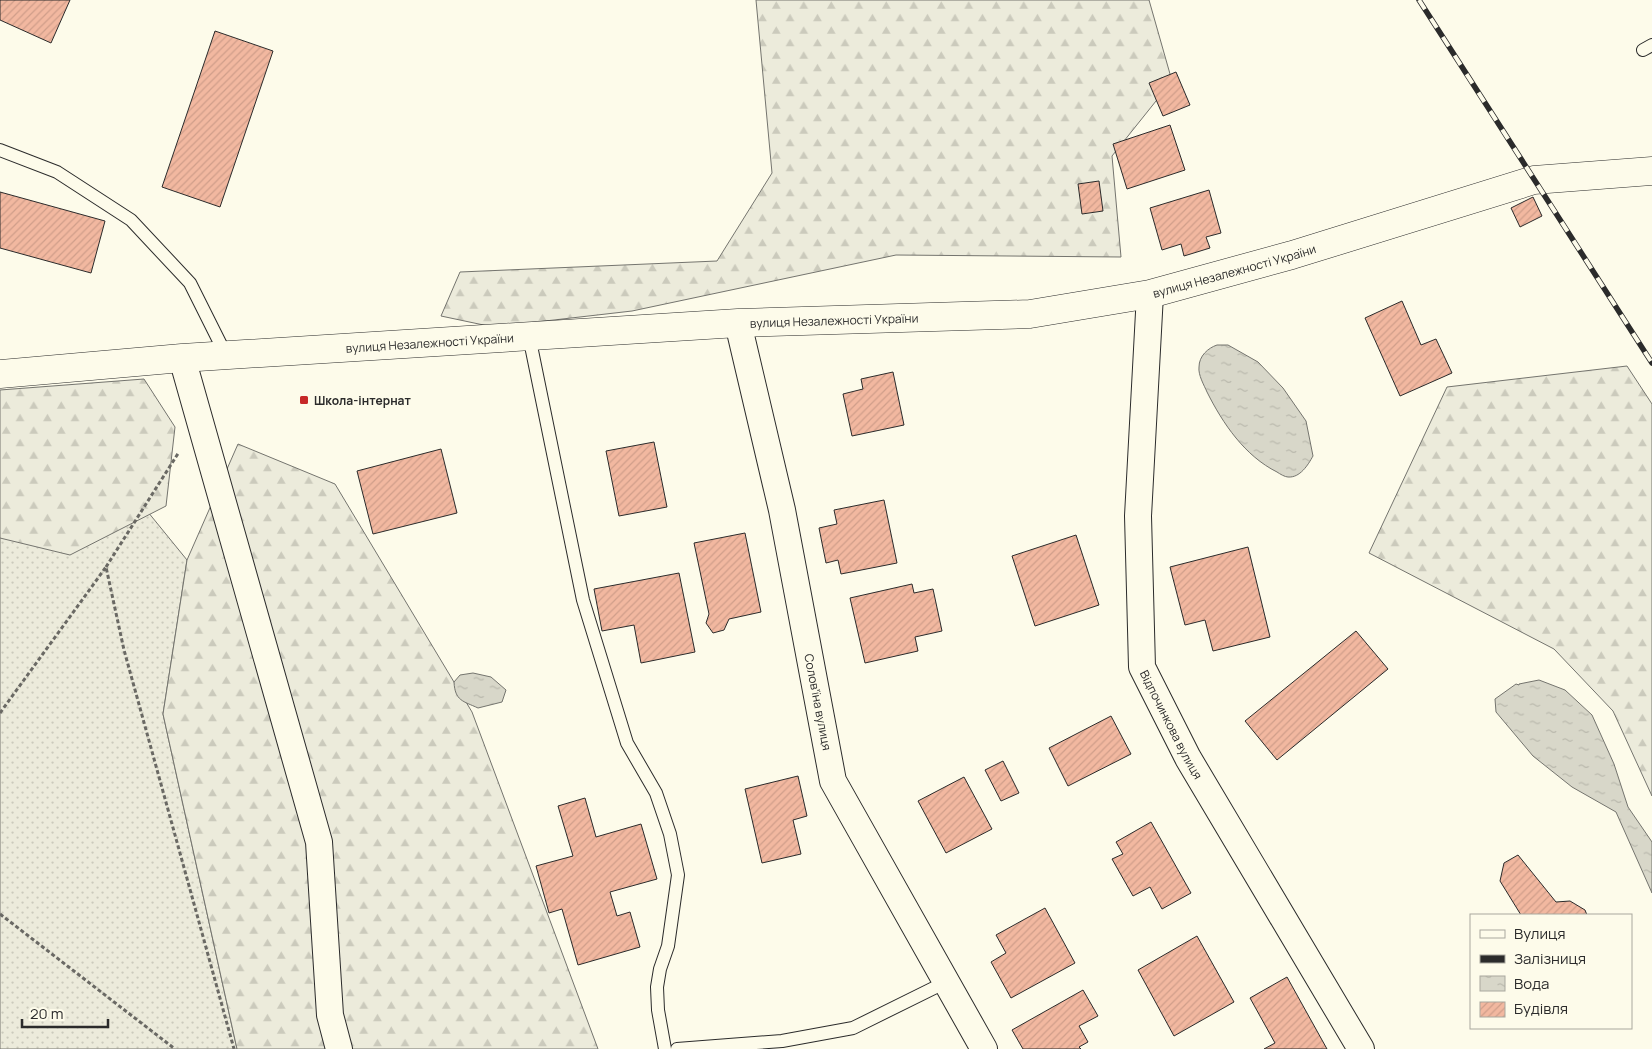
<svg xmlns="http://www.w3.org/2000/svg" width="1652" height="1049" viewBox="0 0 1652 1049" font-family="Manrope,sans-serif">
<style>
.grass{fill:url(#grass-dots);stroke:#74746e}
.forest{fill:url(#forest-firs);stroke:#74746e}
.water{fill:url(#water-ripples);stroke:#74746e}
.building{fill:url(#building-hatch);stroke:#2b2b2b}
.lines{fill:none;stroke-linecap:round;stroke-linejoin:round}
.lane-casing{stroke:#2b2b2b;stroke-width:14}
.street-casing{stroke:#2b2b2b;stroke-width:28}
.secondary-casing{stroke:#2b2b2b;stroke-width:29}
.path{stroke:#6a6964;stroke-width:3;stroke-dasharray:4 2.5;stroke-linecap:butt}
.lane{stroke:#fdfbea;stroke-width:12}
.street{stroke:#fdfbea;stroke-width:26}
.secondary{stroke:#fdfbea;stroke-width:28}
.rail-casing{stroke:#2b2b2b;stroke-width:5.5}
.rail{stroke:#fdfbea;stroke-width:4;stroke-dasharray:11;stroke-linecap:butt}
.poi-dot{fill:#c62828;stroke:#fdfbea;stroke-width:2}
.labels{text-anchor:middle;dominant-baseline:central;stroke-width:4;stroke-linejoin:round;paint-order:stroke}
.street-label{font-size:12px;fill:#2b2b2b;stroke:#fdfbea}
.poi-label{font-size:12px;font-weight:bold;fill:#2b2b2b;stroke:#fdfbea;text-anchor:start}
</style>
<defs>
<pattern id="grass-dots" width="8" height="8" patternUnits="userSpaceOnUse" patternTransform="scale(1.25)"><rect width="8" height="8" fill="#ecebdb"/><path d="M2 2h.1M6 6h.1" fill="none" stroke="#cbcabc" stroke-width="1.8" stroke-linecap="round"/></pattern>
<pattern id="forest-firs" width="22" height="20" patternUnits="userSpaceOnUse" patternTransform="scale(1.25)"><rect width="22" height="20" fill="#ecebdb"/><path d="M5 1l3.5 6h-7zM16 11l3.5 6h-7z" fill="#cbcabc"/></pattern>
<pattern id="water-ripples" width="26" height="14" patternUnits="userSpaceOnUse" patternTransform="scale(1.25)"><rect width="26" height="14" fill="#d8d7c9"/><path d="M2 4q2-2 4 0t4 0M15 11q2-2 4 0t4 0" fill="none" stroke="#bab9ad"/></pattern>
<pattern id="building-hatch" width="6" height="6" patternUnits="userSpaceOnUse" patternTransform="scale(1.25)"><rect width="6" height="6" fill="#f2b8a0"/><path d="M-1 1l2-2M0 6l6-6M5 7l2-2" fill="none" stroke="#d09e8a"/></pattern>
</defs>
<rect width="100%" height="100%" fill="#fdfbea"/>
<path class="grass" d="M139 501 187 560 163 714 237 1049H0V508Z"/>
<path class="forest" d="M756 0H1149L1172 81 1112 156 1121 257 896 255 632 311 493 327 441 316 460 272 717 261 772 173Z
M1627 366 1652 404V796L1613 711 1554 649 1369 553 1447 387Z
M144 379 175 427 166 506 70 555 0 538V390Z
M238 444 335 484 472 712 598 1049H237L163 714 187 560Z"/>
<path class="water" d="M1217 345H1228L1258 362 1283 388 1306 421 1313 456C1308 465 1300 478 1288 477 1285 477 1280 474 1277 472 1245 456 1223 424 1207 392 1204 385 1198 375 1199 367 1199 356 1208 348 1217 345Z
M473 673 491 677 506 690 502 702 478 708C463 701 455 701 454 682L460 675Z
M1539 680 1565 690 1592 715 1614 764 1628 807 1652 842V893L1616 812 1572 787 1533 756 1496 712 1495 699 1516 684 1519 685V684Z"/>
<path class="building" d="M0 0H70L51 43 0 20Z
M215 31 273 51 220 207 162 187Z
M1176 72 1190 105 1163 116 1149 83Z
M1170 125 1185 170 1127 189 1113 144Z
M1099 181 1103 211 1082 214 1078 184Z
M1209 190 1221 233 1206 237 1210 248 1184 256 1181 244 1162 250 1150 208Z
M0 192 105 221 91 273 0 248Z
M1533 197 1542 216 1520 227 1511 208Z
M1402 301 1421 345 1436 339 1452 373 1400 396 1365 318Z
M893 372 904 425 852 436 843 394 863 389 861 379Z
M654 442 667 507 619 516 606 451Z
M441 449 457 513 373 534 357 471Z
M884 500 897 563 841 574 838 560 826 563 819 528 837 524 834 510Z
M745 533 761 612 729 619 724 630 713 633 706 623 709 614 694 543Z
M1076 535 1099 605 1035 626 1012 556Z
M1248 547 1270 637 1213 651 1205 620 1185 625 1170 567Z
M679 573 695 652 641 663 634 625 602 631 594 589Z
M912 584 914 593 933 589 942 631 915 637 918 651 865 663 850 598Z
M1356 631 1388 669 1277 760 1245 721Z
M1111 716 1131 754 1068 786 1049 748Z
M1003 761 1019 793 1001 801 985 770Z
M798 776 807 816 793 820 801 854 762 863 745 789Z
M964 777 992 829 946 853 918 801Z
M585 798 596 837 641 824 657 879 610 892 617 916 630 912 640 947 578 965 562 909 549 913 536 866 573 856 558 806Z
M1151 822 1191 893 1162 909 1150 887 1133 896 1112 859 1123 854 1116 842Z
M1518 855 1556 902 1570 901 1585 910 1587 915H1521L1500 881 1504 863Z
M1045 908 1075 963 1011 998 991 962 1006 953 996 935Z
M1197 936 1234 1002 1174 1036 1138 970Z
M1287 977 1327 1049H1264L1275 1043 1250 998Z
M1083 990 1098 1016 1079 1026 1088 1042 1079 1047 1081 1049H1023L1012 1030Z"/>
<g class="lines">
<defs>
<path id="lane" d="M1643 50 1652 45
M0 150 57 172 131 220 190 283 226 355
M529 336 583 600 627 743 656 793 670 834 678 875 668 946 660 969 657 987 658 1010 665 1049
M677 1049 782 1041 853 1028 946 982"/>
<g id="street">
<path id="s1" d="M1150 294 1138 516 1142 667 1188 758 1361 1049"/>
<path d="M738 323 782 510 833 781 984 1049"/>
<path d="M182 358 319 842 330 1015 339 1049"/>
</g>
<g id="secondary">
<path id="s2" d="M0 374 182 358 738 323 1030 314 1150 294 1292 255 1534 180 1652 171"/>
</g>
</defs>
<use href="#lane" class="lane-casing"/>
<use href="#street" class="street-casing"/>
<use href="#secondary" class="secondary-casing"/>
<path class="path" d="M106 567 179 452
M0 713 106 567 124 650 234 1049
M0 914 175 1049"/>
<use href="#lane" class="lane"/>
<use href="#street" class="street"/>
<use href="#secondary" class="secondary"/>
<defs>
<path id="rail" d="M1419 0 1652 363"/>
</defs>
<use href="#rail" class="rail-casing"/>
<use href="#rail" class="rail"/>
</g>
<rect class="poi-dot" x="299" y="395" width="10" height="10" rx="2.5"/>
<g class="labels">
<g class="street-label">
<text stroke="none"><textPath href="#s2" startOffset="1241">вулиця Незалежності України</textPath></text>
<text stroke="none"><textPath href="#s2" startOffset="836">вулиця Незалежності України</textPath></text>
<text stroke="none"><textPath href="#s2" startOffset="431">вулиця Незалежності України</textPath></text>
<text transform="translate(818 702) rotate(79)">Соловʼїна вулиця</text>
<text stroke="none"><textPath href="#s1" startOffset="438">Відпочинкова вулиця</textPath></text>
</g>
<g class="poi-label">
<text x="314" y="400">Школа-інтернат</text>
</g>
</g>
<rect x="1470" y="914" width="162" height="115" fill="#fdfbea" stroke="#a9a89e"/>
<rect x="1480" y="930" width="25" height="8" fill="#fdfbea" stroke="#a9a89e"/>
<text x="1514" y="939" font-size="15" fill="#2b2b2b">Вулиця</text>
<rect x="1480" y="955" width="25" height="8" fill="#2b2b2b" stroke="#a9a89e"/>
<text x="1514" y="964" font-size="15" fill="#2b2b2b">Залізниця</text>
<rect x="1480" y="976" width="25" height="15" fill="url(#water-ripples)" stroke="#a9a89e"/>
<text x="1514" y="989" font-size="15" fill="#2b2b2b">Вода</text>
<rect x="1480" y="1002" width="25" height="15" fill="url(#building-hatch)" stroke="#a9a89e"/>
<text x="1514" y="1014" font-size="15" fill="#2b2b2b">Будівля</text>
<path d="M22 1019v8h86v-8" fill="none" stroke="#2b2b2b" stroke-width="2.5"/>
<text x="30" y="1019" font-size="15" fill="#2b2b2b" stroke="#fdfbea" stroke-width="4" paint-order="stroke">20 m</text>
</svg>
